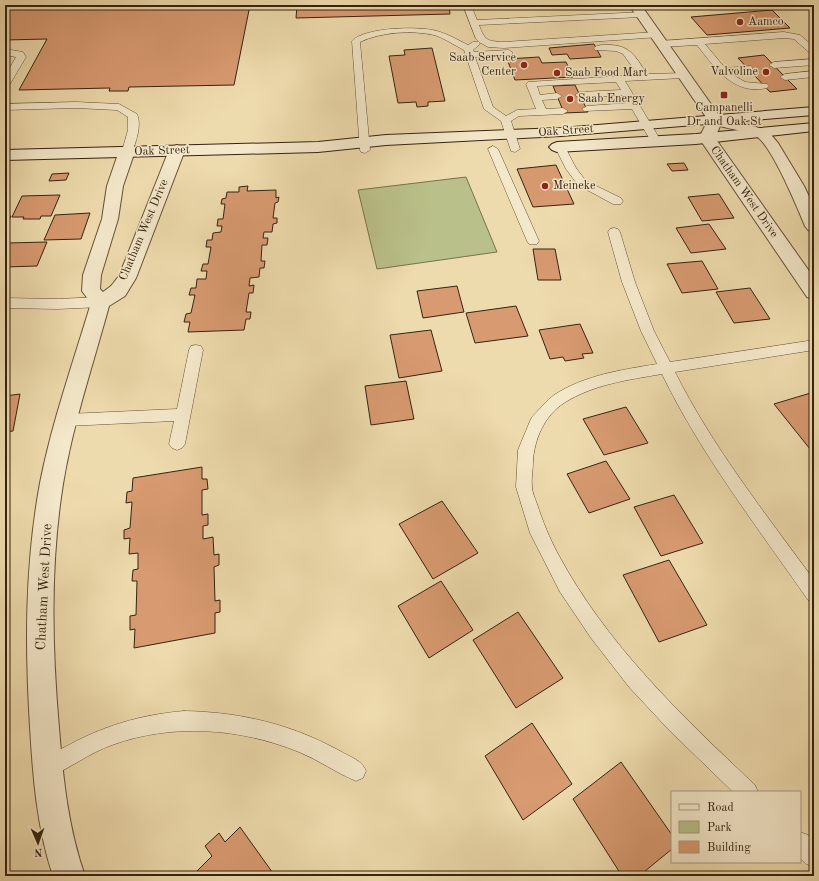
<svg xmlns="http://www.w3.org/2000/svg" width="819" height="881" viewBox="0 0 819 881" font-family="'Old Standard TT',serif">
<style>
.green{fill:#bac089;stroke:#78724c}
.building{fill:#d89a71;stroke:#352310}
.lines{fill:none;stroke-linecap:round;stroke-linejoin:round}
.service-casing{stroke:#635137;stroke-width:1}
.minor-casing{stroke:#635137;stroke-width:2}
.secondary-casing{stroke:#352310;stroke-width:2}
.service{fill:#f4e8ca;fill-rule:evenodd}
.minor{fill:#f4e8ca;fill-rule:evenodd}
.secondary{fill:#f4e8ca;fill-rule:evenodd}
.poi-dot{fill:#8f2418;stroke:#f4e8ca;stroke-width:1.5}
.labels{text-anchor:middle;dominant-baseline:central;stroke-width:3;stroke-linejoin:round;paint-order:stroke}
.far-poi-label{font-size:12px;fill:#352310;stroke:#f4e8ca;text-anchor:start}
.far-street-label{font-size:12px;fill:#352310;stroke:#f4e8ca}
.street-label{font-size:14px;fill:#352310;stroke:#f4e8ca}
</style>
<rect width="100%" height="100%" fill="#eedbad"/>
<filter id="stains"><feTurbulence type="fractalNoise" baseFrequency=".005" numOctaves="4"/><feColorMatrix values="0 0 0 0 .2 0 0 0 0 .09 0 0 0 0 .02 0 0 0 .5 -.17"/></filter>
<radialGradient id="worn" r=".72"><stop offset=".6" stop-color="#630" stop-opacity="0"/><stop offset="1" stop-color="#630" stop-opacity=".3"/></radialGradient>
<path class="green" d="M466 177 497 252 377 269 358 190Z"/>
<path class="building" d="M5 5H250L234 85 129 87 128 91H109L110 88 19 90 47 39 5 40Z
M297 5H449L450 14 296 18Z
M772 10 790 28 707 35 691 17Z
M594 44 601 57 570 59 567 54 552 55 549 48Z
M432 48 445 101 428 102V106L417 107 416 102 398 103 389 56 405 55 404 50Z
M764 55 785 77 797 89 770 92 738 58Z
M539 57 542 63 566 62 573 77 515 80 507 59Z
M575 85 588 112 564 113 553 86Z
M684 163 688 170 672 171 667 164Z
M556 165 574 204 533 207 517 169Z
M69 173 66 180 49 181 52 174Z
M248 186 247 191 276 190V198L279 197 278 202 275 203 273 218H277V223L273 224 272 232H264L263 238H268L267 245H262L261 261H265L264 268H260L259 277 250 278 249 286 254 285 253 293H249L246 312H251L250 319H246L244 330 188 332 190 322H184L186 314 191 313 195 295H189L191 288H196L197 279H206L207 271H201L203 264H208L211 247H206L207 240H212L213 233 221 232 222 226H217L218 219H223L225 204H221L222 199 226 198 227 192H239V187Z
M719 194 734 218 702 221 688 197Z
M60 195 51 216H41L40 219H23L24 217H12L22 196Z
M90 213 81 239 44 240 55 215Z
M5 216H11L5 228Z
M709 224 726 249 691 253 676 228Z
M47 242 37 266 5 267V248L7 243Z
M533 249H555L561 280H538Z
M702 261 718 289 682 293 667 264Z
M457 286 464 312 423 318 417 291Z
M750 288 770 319 734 323 716 292Z
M516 306 528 336 475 343 466 313Z
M580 324 593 353 582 354 584 358 565 361 563 357 550 359 539 330Z
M431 330 442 371 399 378 390 335Z
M406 381 414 419 371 425 365 386Z
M814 392V454L774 404Z
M20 394 13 431 5 432V396Z
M626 407 648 443 604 455 583 419Z
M606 461 630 499 589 513 567 474Z
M202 467V479H207L208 489 202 490V515L208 514V525L203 526V539L213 537 214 555 219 554V565L214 567 215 601 220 600V612L215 613V633L134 648 135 629 130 630V616L136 615 137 581H132L133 570 138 569V553L129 554 130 538 124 539V530L130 528 132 502 126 503 127 492 132 491 133 478Z
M674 495 703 543 661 556 634 507Z
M442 501 478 553 433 579 399 524Z
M669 560 707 625 659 642 623 575Z
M441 581 473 630 429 658 398 606Z
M518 612 563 678 516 708 473 640Z
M532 723 572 784 523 820 485 756Z
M621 762 672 835V849L639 876H622L573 799Z
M240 827 275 876H192L212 856 205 846 219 833 225 842Z"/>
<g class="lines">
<defs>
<path id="service" d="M463 5H471L477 20 644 12 645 14 641 17 479 25C485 41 487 41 504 42L656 32 660 35 659 37 504 48 488 47 479 42 480 44 473 50 474 52 509 50 513 53 509 56 475 57 493 107 506 116 517 110 536 109 526 84 528 82 638 75 623 54 616 51 595 50 594 48C597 45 601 45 605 45 630 44 635 56 647 74L686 73 688 75 686 77 683 78 625 81 661 141 660 143H652L632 109 584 111 582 109 587 106 629 103 624 95 580 98 575 95 580 92 621 90 616 82 537 86 540 95 557 93 562 96 557 99 542 100 546 109 563 108 568 111 563 114 519 116 511 121 520 149 515 152 511 151 501 121 484 109 464 50C454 45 444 38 434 35 412 30 381 32 360 42L370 150 365 153 361 152 360 150 352 41C365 27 419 26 437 31 448 34 458 40 468 45L473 42H479L476 39Z
M784 32 800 35 814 47V55L811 54 794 39 784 38 705 44 725 68 751 66 753 68 751 70 730 73 745 82 767 84 769 86 767 88C734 96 714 67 697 45L661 47 657 44 661 41Z
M5 49 23 52 26 57 10 84 5 87V76L16 57 5 55Z
M814 59V65L774 68 769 65 774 62Z
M814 71V77L785 80 780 77 785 74Z
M76 102 119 104 137 114C142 124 136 144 131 153H123L122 151 128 130V117L117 110 76 108 5 110V104Z
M560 144 564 145 576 168 586 181 621 198 623 201 621 204H613L578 185 566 169 555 147Z
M493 146 498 149 539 241 537 244H529L527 241 488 149Z
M614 228 618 229 620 232 635 282 654 331 670 362 814 340V350L675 372C712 446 765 513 814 580V602L808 600C758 528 700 453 662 374 628 380 594 384 564 403 544 416 534 440 533 462 533 470 531 479 532 487 532 492 535 498 537 504 543 522 549 537 558 554 607 645 681 715 755 785L758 792H733L669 730 629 687 591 638 560 592 530 533 516 487 518 450 530 421 532 417C539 410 546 401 554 395 585 375 621 370 657 364L641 331 622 282 608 232 610 229Z
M101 297 106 299 107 302 106 305 101 307 58 309 5 308V298L58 299Z
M196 345 201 346 203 350 185 444 182 448 177 450 172 448 169 444 174 421 67 426 62 424 60 420 62 416 67 414 177 409 189 350 191 346Z
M184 711C240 712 291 724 340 751 350 757 362 760 366 771L363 778 356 781C336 773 319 760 299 752 240 728 172 723 112 745 89 753 69 769 47 778L40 775 37 768C41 757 53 754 63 748 103 726 139 715 184 711Z
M800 832 808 835 814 841V867L806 864 800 858Z"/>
<path id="minor" d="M629 5H641L720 117 767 130 778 143 804 186 814 207V232L808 230 805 226C798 209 771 144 756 136 747 131 730 129 720 126L715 138 814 278V299L807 297 699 138 708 120Z
M177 145 182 147 185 150 136 278 125 296 109 306C93 365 73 423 63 484 50 565 52 647 59 728 63 778 68 828 85 876H53C37 828 33 778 30 727 25 646 25 564 40 483 52 422 73 363 91 303L82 291 83 275 102 219 107 186 119 151 122 148 127 146 132 148 135 151 123 186 118 219 101 275 100 289 103 292 111 286 119 276 169 150 172 147Z"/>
<path id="secondary" d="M814 107V115L561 136 386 145 318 152 5 160V150L318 142 386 135 561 128Z
M814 123V131L696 144 557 152 552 150 549 147 552 144 557 142 696 134Z"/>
</defs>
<use href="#service" class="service-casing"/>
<use href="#minor" class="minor-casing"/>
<use href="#secondary" class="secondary-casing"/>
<use href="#service" class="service"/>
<use href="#minor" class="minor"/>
<use href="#secondary" class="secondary"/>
</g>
<g class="poi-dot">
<circle cx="740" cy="22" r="4"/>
<circle cx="524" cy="65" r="4"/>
<circle cx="766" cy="72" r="4"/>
<circle cx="557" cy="73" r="4"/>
<rect x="720" y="91" width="8" height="8" rx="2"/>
<circle cx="570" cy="99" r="4"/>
<circle cx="545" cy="186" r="4"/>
</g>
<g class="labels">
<g class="far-poi-label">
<text x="748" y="22">Aamco</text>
<text x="516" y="58" text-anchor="end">Saab Service<tspan x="516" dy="14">Center</tspan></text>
<text x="758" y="72" text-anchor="end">Valvoline</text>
<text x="565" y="73">Saab Food Mart</text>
<text x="578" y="99">Saab Energy</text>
<text x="724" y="108" text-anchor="middle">Campanelli<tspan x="724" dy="14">Dr and Oak St</tspan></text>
<text x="553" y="186">Meineke</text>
</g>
<g class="far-street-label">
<text transform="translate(566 131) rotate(-4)">Oak Street</text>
<text transform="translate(162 151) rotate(-2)">Oak Street</text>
<text transform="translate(744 192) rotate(55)">Chatham West Drive</text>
<text transform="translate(144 230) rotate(-67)">Chatham West Drive</text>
</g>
<g class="street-label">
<text transform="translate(44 587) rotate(-87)">Chatham West Drive</text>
</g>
</g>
<rect width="819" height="881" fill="none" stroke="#eedbad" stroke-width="20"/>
<rect x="6" y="6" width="807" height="869" fill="none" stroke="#352310" stroke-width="2"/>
<rect x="10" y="10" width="799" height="861" fill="none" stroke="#352310"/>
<rect x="671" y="791" width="130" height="72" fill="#f4e8ca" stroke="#a89980"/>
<rect x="679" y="804" width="20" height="6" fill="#f4e8ca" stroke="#a89980"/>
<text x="707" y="811" font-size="12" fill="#352310">Road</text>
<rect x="679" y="821" width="20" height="12" fill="#bac089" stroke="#a89980"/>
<text x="707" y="831" font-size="12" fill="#352310">Park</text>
<rect x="679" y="841" width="20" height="12" fill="#d89a71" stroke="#a89980"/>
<text x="707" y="851" font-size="12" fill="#352310">Building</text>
<g transform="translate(38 843) rotate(178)" stroke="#f4e8ca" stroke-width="3" paint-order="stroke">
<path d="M0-3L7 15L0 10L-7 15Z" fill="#352310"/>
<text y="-6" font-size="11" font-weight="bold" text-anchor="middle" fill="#352310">N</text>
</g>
<rect width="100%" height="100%" filter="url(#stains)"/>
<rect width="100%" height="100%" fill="url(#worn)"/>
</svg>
